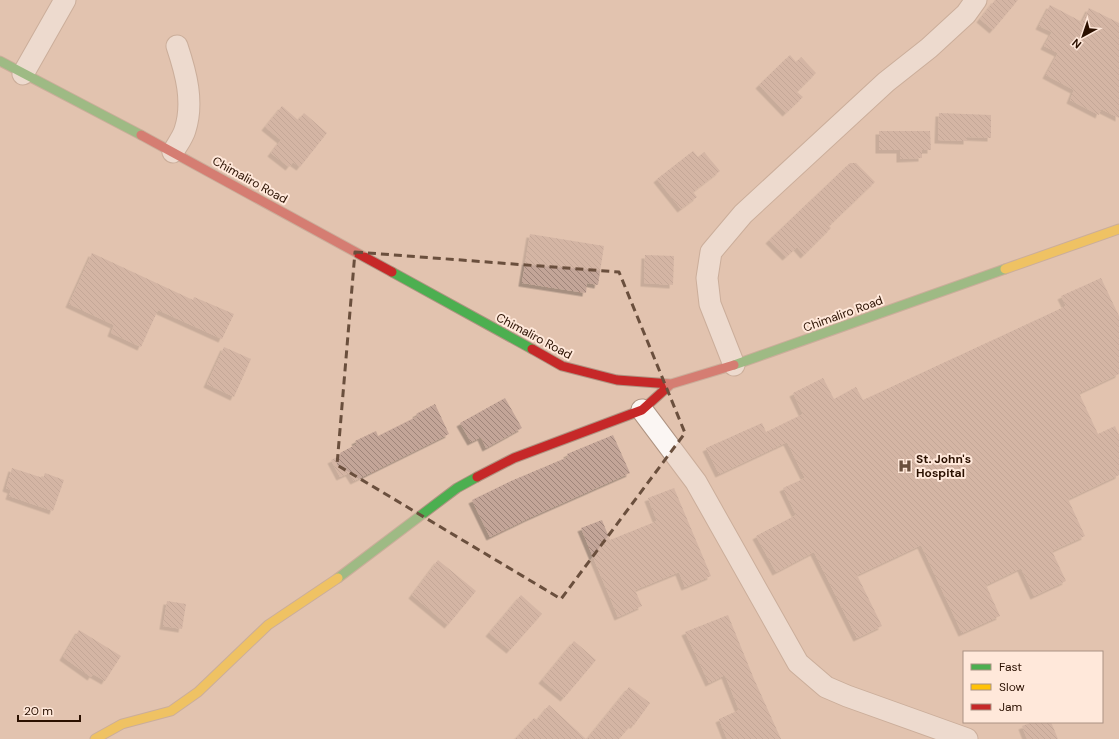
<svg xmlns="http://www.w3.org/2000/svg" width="1119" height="739" viewBox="0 0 1119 739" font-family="'DM Sans',sans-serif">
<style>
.building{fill:url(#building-back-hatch);filter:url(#shadow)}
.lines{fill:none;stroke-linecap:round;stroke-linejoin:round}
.street-casing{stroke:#af9482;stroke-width:23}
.fast-casing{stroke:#af9482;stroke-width:11}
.slow-casing{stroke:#af9482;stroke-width:11}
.jam-casing{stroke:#af9482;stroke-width:11}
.street{stroke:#fbf6f3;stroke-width:21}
.fast{stroke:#4caf50;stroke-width:9}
.slow{stroke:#ffc107;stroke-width:9}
.jam{stroke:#c62828;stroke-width:9}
.marked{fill:none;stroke:#6a4f3d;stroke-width:3;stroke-dasharray:8 5;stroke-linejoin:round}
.labels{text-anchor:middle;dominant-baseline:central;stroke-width:4;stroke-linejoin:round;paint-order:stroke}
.street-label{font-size:12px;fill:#2a1000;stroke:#ffe8da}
.poi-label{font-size:12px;font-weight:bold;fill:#2a1000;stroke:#ffe8da;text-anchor:start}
</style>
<defs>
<pattern id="building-back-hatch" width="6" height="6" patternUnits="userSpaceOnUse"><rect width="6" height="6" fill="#c3a598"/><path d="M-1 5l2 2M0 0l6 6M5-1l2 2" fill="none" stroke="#9f857a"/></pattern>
<filter id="shadow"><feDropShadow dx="-3.5" dy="3.5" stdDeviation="0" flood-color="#0004"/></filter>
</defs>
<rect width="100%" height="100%" fill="#e2c3af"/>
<path class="building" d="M995 0H1018L993 30 980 19Z
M1050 5 1082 22 1089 8 1119 23V118L1101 109 1099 115 1070 100 1074 90 1046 75 1058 53 1044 46 1052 32 1039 26Z
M790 55 796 62 801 57 816 73 797 92 803 97 786 113 759 85Z
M282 106 298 120 304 113 327 133 300 167 293 162 289 167 271 153 281 140 265 127Z
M939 113 991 115V138L967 137V141L938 140Z
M879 131H930L931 150H922V158L900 159V150H879Z
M693 151 698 157 704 152 720 171 693 192 697 197 681 209 657 179Z
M850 163H856L875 182 829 226 831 228 804 255 797 247 786 257 769 240Z
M530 234 604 246 598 285 587 283 586 293 522 283Z
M92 253 193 300 194 297 234 314 222 339 158 310 141 347 111 333 114 325 69 304Z
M645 255 674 256 673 285 644 283Z
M1101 278 1119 316V374L1079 393 1098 434 1115 426 1119 435V475L1068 499 1085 536 1052 551 1066 581 1034 596 1021 568 986 585 1000 616 962 633 921 545 857 575 882 626 857 638 814 552 776 572 756 536 796 515 783 488 805 478 787 442 719 474 706 448 762 423 766 432 803 414 793 393 823 378 834 399 856 387 863 400 1066 306 1061 296Z
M224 347 251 359 234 397 207 384Z
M505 398 522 428 486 448 481 437 471 442 460 423Z
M435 404 449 434 354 481 349 473 340 477 331 460 341 455 340 453 357 444 355 441 376 431 378 436 418 416 416 414Z
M613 435 630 473 529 518 490 537 472 500 511 481 568 457 567 454Z
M12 468 43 478 45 473 64 480 53 511 9 496 11 490 6 488Z
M674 488 711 576 685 587 679 572 635 590 642 606 618 617 581 528 602 520 610 540 657 521 648 498Z
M438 560 476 591 448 625 412 595Z
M521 595 542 614 510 650 489 633Z
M167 601 186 604 182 629 163 626Z
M728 615 754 679 781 739H727L719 719 739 710 725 675 709 683 685 632Z
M79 630 121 656 105 681 93 674 91 677 63 657Z
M574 641 596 660 564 698 542 680Z
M629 687 650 703 634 725 632 724 619 739H587Z
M549 705 586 739H515L534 718 537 720Z
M1033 722H1051L1058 739H1027L1022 726Z"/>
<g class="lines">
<defs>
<path id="street" d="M23 74 65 0
M173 152C177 145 183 137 185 130 194 102 186 73 177 46
M734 365 710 304 707 278 711 252 743 214 886 82 929 48 966 14 976 0
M642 410 696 482 798 663 826 687 847 696 967 739"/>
<path id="fast" d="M0 61 141 135
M392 272 532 349
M734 365 1005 269
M338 578 457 488 477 477"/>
<path id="slow" d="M1005 269 1119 229
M95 739 122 724 171 711 198 692 268 625 338 578"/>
<path id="jam" d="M141 135 392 272
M532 349 562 366 617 380 671 384 734 365
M477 477 514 458 642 410 671 384"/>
</defs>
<use href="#street" class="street-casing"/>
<use href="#fast" class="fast-casing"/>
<use href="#slow" class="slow-casing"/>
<use href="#jam" class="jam-casing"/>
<use href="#street" class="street"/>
<use href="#fast" class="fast"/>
<use href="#slow" class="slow"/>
<use href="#jam" class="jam"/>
</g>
<path d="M0 0H1119V739H0ZM355 252 619 272 685 433 561 599 337 465Z" fill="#e2c3af" fill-opacity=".55" fill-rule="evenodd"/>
<path class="marked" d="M355 252 619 272 685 433 561 599 337 465Z"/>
<defs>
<symbol id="hospital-bare" viewBox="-9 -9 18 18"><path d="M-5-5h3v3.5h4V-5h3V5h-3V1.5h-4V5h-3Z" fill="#6a4f3d" stroke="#ffe8da" stroke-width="2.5" paint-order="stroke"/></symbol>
</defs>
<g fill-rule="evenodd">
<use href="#hospital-bare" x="895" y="456" width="20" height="20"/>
</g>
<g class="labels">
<g class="street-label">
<text transform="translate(250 180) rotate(29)">Chimaliro Road</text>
<text transform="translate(843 314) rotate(-20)">Chimaliro Road</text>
<text transform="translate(534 336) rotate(28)">Chimaliro Road</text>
</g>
<g class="poi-label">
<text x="916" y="459">St. John's<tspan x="916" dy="14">Hospital</tspan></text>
</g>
</g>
<rect x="963" y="651" width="140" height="72" fill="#ffe8da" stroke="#aa9283"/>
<rect x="971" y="664" width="20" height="6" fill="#4caf50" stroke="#aa9283"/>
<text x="999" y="671" font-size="12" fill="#2a1000">Fast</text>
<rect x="971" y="684" width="20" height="6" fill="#ffc107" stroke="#aa9283"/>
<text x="999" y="691" font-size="12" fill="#2a1000">Slow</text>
<rect x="971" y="704" width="20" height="6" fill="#c62828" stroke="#aa9283"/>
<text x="999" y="711" font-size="12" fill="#2a1000">Jam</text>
<g transform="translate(1083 36) rotate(220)" stroke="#ffe8da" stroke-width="3" paint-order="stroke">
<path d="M0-3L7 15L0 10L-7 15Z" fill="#2a1000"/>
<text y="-6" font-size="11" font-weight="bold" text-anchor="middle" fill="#2a1000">N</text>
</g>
<path d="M18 715v6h62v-6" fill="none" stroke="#2a1000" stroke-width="2"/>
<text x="24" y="715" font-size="12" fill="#2a1000" stroke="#ffe8da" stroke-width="3" paint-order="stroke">20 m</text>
</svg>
